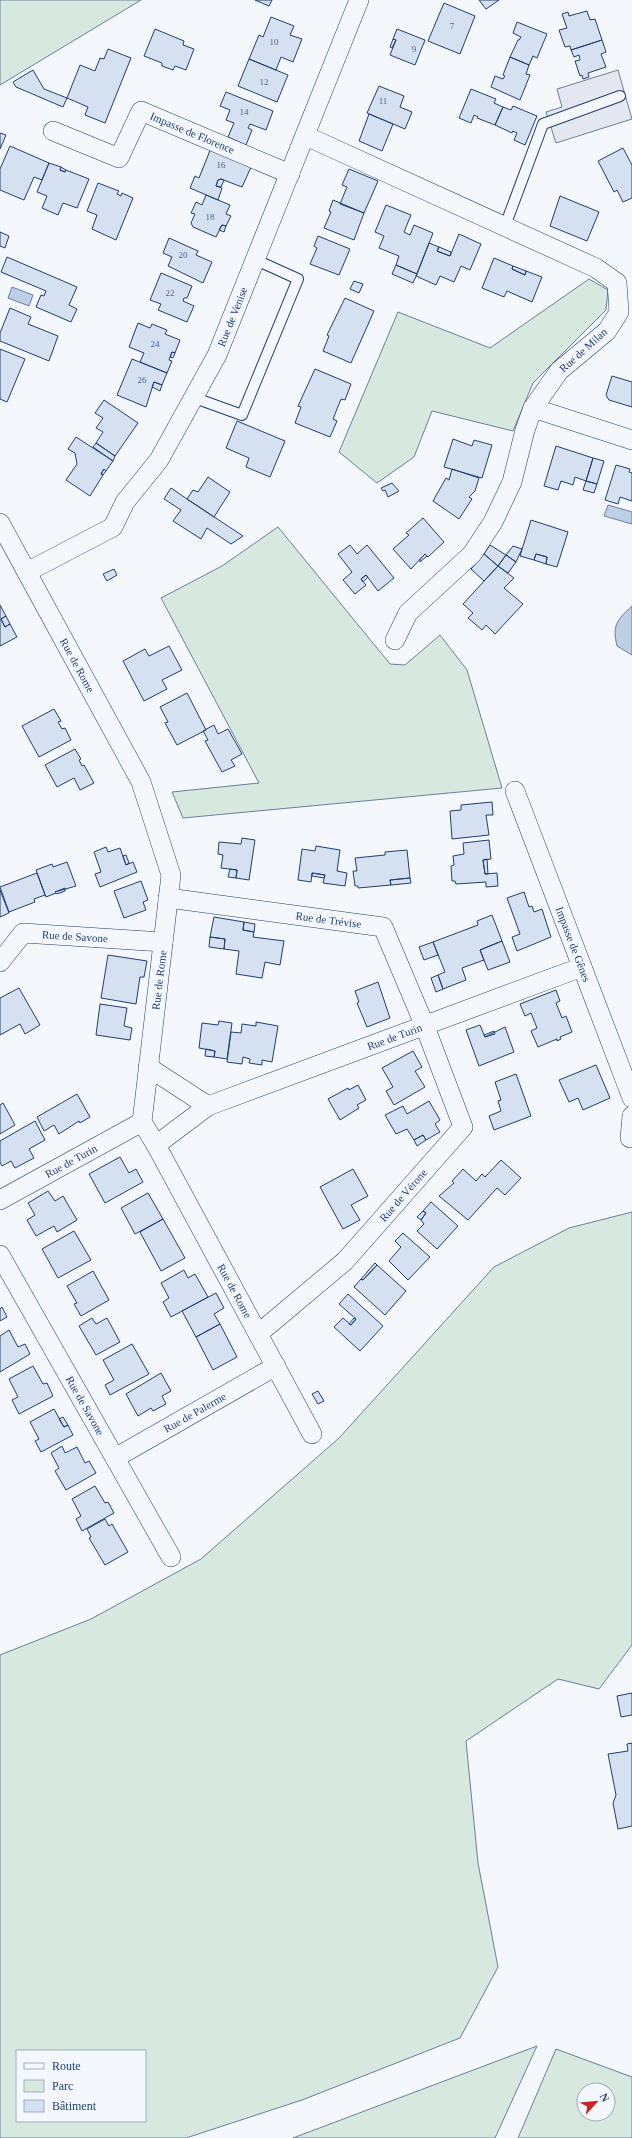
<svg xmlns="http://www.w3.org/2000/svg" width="632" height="2138" viewBox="0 0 632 2138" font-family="'Times New Roman',serif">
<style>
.green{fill:#d7e8df;stroke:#687fa3;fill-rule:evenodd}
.parking{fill:#e3e8f0;stroke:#687fa3}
.water{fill:#bed0e5;stroke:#687fa3}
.building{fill:#d5e0f0;stroke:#1d3f73}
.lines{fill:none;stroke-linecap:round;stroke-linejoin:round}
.lane-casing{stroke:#1d3f73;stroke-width:12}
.street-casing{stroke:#1d3f73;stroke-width:20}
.lane{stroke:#f4f7fb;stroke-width:10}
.street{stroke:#f4f7fb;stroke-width:19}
.labels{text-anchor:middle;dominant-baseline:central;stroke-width:3;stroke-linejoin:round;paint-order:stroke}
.number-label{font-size:9px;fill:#4b6792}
.street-label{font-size:11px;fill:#1d3f73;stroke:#f4f7fb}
</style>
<rect width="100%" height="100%" fill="#f4f7fb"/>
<path class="green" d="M0 0H141L0 85Z
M589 279 608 290 606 310 533 383 513 431 432 411 414 457 377 483 339 452 398 312 490 348Z
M278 527 390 664 405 665 440 635 467 670 502 788 183 818 172 792 259 783 161 598 222 566Z
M632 1212V1645L599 1689 558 1679 466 1741 478 1863 498 1967 460 2038 302 2100 186 2138H0V1655L91 1619 201 1559 339 1438 494 1267 569 1228ZM17 2051H145V2121H17Z
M537 2046 495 2138H293Z
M556 2049 632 2077V2138H518ZM584 2090H608V2114H584Z"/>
<path class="parking" d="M618 70 632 119 556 143 546 112 562 107 557 89Z"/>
<path class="water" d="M12 287 33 295 29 306 8 298Z
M608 505 632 512V524L604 516Z
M632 606V655L617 646C612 625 617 620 632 606Z"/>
<path class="building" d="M255 0H272L269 6Z
M479 0H499L486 9Z
M444 3 475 16 460 54 428 41Z
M587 11 590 20 595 19 602 40 571 50 570 46 565 47 559 30 567 28 562 14 568 12 569 16Z
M271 17 294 26 290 35 302 39 293 62 281 57 276 70 249 59 259 35 263 37Z
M517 22 547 34 537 58 533 56 529 65 510 57 518 40H519L521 37 513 33Z
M155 29 184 41 183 45 194 49 186 70 175 66 173 70 162 66V63L144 56Z
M397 29 425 40 415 65 390 55 396 40 393 39Z
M393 39 396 40 392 48 390 47Z
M602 40 606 52 601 54 606 67 588 73 589 77 583 79 582 75 580 76 575 61 580 60 579 55 574 57 571 50Z
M108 49 131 58 105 123 85 115 88 107 67 98 80 65 95 71 100 58 104 59Z
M510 57 529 65 526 74 530 75 520 100 491 87 495 76 503 79 505 76 503 75Z
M249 59 288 75 277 102 238 86Z
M33 70 44 89 67 98 63 107 16 87 13 82Z
M379 86 404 96 400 107 412 112 405 129 367 113Z
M471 89 496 99 494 103 503 107 495 125 477 118 478 117 474 115 471 123 459 118Z
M226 92 273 111 266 130 250 124 248 128 252 130 246 145 228 137 234 123 226 120 230 110 220 106Z
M513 106 537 116 525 145 514 140 517 133 513 131 512 133 495 125 503 107 511 110Z
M369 114 393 124 382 151 359 141Z
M0 133 6 135 0 149Z
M10 146 49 163 42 180 34 177 24 200 0 190V169Z
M211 148 252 165 242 187 221 179 218 180 216 186 222 188 218 200 190 188 195 176 199 178Z
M623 148 632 165V198L623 202 617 190 614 192 598 161Z
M49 163 61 167 60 170 65 172 66 170 89 179 77 208 63 203 58 215 42 208 47 196 37 192Z
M61 167 66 170 65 172 60 170Z
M349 169 378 181 364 213 340 204 347 187 342 185Z
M221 179 224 180 221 187 216 186 218 180Z
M98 183 119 191 117 194 121 196 122 193 133 198 116 240 92 229 97 215 87 211Z
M206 195 230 205 226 214 231 216 226 226 222 225 216 237 193 227 191 223 195 214 191 213 196 202 202 205Z
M560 196 599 212 587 241 550 226Z
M333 200 364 213 354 240 324 228 331 212 329 211Z
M386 205 411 215 404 232 410 235 414 225 433 233 417 274 396 265 399 256 379 248 384 236 375 232Z
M222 225 226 226 224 232 219 230Z
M0 232 9 236 5 248 0 246Z
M459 234 481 244 470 270 461 266 454 282 440 276 436 285 416 276 429 243 439 247 437 251 450 256Z
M318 236 350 249 339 275 310 264 317 248 314 246Z
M169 238 198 251 196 255 212 262 203 283 168 266 172 257 163 253Z
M439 247 451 252 450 256 437 251Z
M7 257 77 287 69 305 77 309 71 322 36 307 41 295 44 296 46 291 1 272Z
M494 258 513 266 512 269 525 275 526 271 542 277 532 302 507 291 504 297 482 288Z
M396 265 417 274 413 283 392 274Z
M513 266 526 271 525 275 512 269Z
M161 273 192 286 187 298H184L183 301 194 306 187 322 158 310 161 304 150 300Z
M354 281 363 284 359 293 350 289Z
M345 298 374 311 351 363 323 351 329 336 327 335Z
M10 308 31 317 28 324 58 336 49 361 0 341V333Z
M138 323 150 328 152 324 167 330 165 334 180 340 175 353 172 352 169 360 172 361 167 373 140 362 144 353 129 347Z
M0 349 25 359 7 402 0 399Z
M172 352 175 353 173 358 170 357Z
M132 359 167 373 162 385 154 382 146 407 117 395Z
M315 369 351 384 345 400 341 399 333 419 337 421 330 437 295 423 301 407 298 406Z
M612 376 632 382V407L609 400 606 395Z
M154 382 162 385 160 391 152 387Z
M104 400 138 423 115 456 96 443 103 432 96 428 103 418 95 413Z
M237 421 285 441 270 477 246 467 249 458 226 448Z
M76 437 113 461 106 471 104 469 101 474 103 475 90 496 66 480 77 464 75 453 68 449Z
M453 439 472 446 474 440 492 445 482 478 444 467Z
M96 443 115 456 113 461 93 447Z
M556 446 593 458 586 481 575 477 573 485 561 481 558 490 544 486Z
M593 458 604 461 597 484 586 481Z
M616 465 630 469 629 472 632 473V501L620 497 618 504 605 500Z
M104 469 106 471 103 475 101 474Z
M452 469 479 478 475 491 469 497 472 499 459 519 433 501 446 478 449 480Z
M208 477 230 492 214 517 187 499 193 490 198 492Z
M586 481 597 484 594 493 583 490Z
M392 483 399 491 388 497 385 490 383 491 381 488Z
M171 488 187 499 243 536 231 544 207 528 201 539 173 521 181 510 164 499Z
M423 518 444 542 428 557 425 554 411 569 393 549 409 535 406 533Z
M531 520 568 532 557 567 546 564 547 557 536 554 534 560 520 556Z
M350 545 357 554 367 545 394 578 378 591 366 575 361 579 366 585 355 594 343 580 352 572 338 554Z
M490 545 506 555 498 566 484 554Z
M513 546 522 549 516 562 506 555Z
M425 554 427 556 420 562V559Z
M484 554 498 566 484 581 471 569Z
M536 554 547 557 546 564 534 560Z
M506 555 516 562 508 573 498 566Z
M498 566 514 578 504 588 523 604 495 634 486 625 482 630 468 618 473 613 463 604Z
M114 569 117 575 107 581 103 574Z
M366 575 368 577 363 582 361 579Z
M0 605 6 616 1 619 5 627 10 624 17 637 0 646Z
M6 616 10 624 5 627 1 619Z
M169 646 182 670 162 680 167 689 144 701 123 661 145 649 149 656Z
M187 693 206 730 177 745 165 723 168 722 160 707Z
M54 709 61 721 58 722 62 729 65 728 71 740 39 757 22 726Z
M214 725 218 734 228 729 242 754 231 760 235 766 222 772 205 741 208 740 203 731Z
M75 749 81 759 79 760 82 766 84 765 94 783 80 790 74 778 57 787 45 765Z
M492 802 493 815H486L489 835 452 839 450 811 461 810V805Z
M242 838 255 840 249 880 236 878 237 870 221 868 223 855 218 854 219 842 241 844Z
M489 840 491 859 483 860 485 874 497 873 498 886 486 887V882L456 884 455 881H452L451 866 454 865 453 856 464 854 463 843Z
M316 846 340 850 337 871 347 873 345 886 323 883 325 875 312 873 311 882 298 880 302 849 315 851Z
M106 847 108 852 120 848 126 865 133 862 137 872 100 887 95 874 101 872 94 852Z
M407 850 410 878 390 880 391 885 358 888V886H355L353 871H357L355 858 385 855V852Z
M126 855 129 863 126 865 123 856Z
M487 859 488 874H485L483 860Z
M67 862 76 886 55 892 56 893 46 897 36 870 52 864 53 867Z
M230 869 237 870 236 878 228 877Z
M37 873 45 895 34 899 35 902 9 912 0 887Z
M312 873 325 875 324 878 312 876Z
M410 878 411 883 391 885 390 880Z
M141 881 148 900 143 902 146 910 124 918 114 891Z
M65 888V891L57 894 55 892Z
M0 890 9 913 0 917Z
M524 892 529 907 532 906 534 912 542 909 551 937 517 951 512 937 520 934 507 898Z
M492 915 502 941 480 950 484 960 462 968 466 980 443 989 438 975 445 972 433 942 478 925 477 921Z
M214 917 244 922 243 930 254 932 253 937 284 941 280 965 265 962 262 978 236 974 239 951 224 949 225 939 210 937Z
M244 922 255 924 254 932 243 930Z
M210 937 225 939 224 949 209 947Z
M502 941 510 962 488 970 480 950Z
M433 942 438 955 424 960 419 947Z
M108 955 147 961 144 977H140L136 1004 101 998Z
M438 975 443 989 436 992 431 978Z
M378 982 390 1018 367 1027 357 1003 359 1002 355 991Z
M19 988 40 1025 25 1034 20 1024 0 1035V998Z
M556 990 560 1001 556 1003 562 1018 566 1016 572 1032 560 1037 561 1039 557 1041V1039L538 1047 531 1031 537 1028 531 1013 525 1016 520 1004Z
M100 1004 127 1008 124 1026 132 1028 130 1040 96 1035Z
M219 1021 232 1023 227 1059 214 1057 215 1051 199 1048 202 1023 218 1025Z
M256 1022 278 1026 272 1062 262 1060V1065L249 1063 250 1059 243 1057 242 1064 227 1062 231 1032 241 1033 242 1024 256 1026Z
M480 1025 485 1037 505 1027 514 1052 479 1066 466 1030Z
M494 1031 495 1034 485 1037 484 1035Z
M206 1049 215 1051 214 1057 205 1056Z
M413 1051 422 1067 415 1071 425 1087 394 1105 386 1091 393 1087 382 1068Z
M596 1065 610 1098 583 1110 578 1098 569 1102 559 1080Z
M516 1074 531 1116 494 1130 489 1116 501 1111 498 1101 501 1100 495 1082Z
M358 1085 366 1100 357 1105 359 1108 340 1120 328 1099 348 1088 349 1090Z
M77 1094 90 1117 80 1123 79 1121 59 1134 54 1125 44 1131 37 1117Z
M429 1101 440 1120 435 1124 440 1132 426 1140 423 1135 414 1140 407 1129 396 1134 385 1115 403 1106 407 1114Z
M3 1103 15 1125 0 1134V1105Z
M35 1121 45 1140 29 1149 34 1158 15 1168 11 1161 2 1166 0 1162V1141Z
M423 1135 426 1140 417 1146 414 1140Z
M120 1157 129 1173 136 1169 143 1182 105 1203 89 1174Z
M501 1160 521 1178 505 1195 497 1188 468 1220 439 1196 454 1183 452 1181 463 1169 476 1181 482 1174 485 1177Z
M353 1169 368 1196 351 1205 360 1220 343 1229 320 1187Z
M48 1191 55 1201 63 1196 77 1220 57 1232 54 1226 36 1236 27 1220 35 1215 28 1203Z
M148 1193 163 1219 135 1234 121 1208Z
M431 1202 458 1226 437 1249 417 1231 424 1224 421 1220 426 1213 423 1211Z
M423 1211 426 1213 421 1220 417 1217Z
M163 1219 185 1258 161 1271 140 1232Z
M74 1231 91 1260 58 1278 42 1249Z
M403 1233 430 1257 408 1280 389 1261 401 1247 395 1241Z
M375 1263 377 1265 363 1280 361 1279Z
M377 1265 406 1291 385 1315 354 1287 361 1279 363 1280Z
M184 1270 188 1278 195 1274 208 1297 171 1317 163 1302 169 1298 161 1283Z
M93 1271 109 1300 81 1316 74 1304 77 1303 67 1286Z
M216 1293 224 1308 214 1314 220 1324 196 1337 182 1311Z
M348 1294 383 1326 360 1351 334 1327 343 1318 351 1325 356 1319 339 1304Z
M2 1307 7 1317 0 1321V1309Z
M92 1318 96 1324 107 1318 120 1342 96 1355 79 1326Z
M354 1318 356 1319 351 1325 349 1324Z
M220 1324 237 1357 213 1370 196 1337Z
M9 1330 18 1347 25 1344 30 1354 0 1372V1336Z
M132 1344 149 1374 110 1395 105 1385 114 1380 103 1360Z
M33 1366 43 1384 47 1383 53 1396 19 1414 12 1400 18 1397 9 1379Z
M161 1373 171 1391 162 1396 166 1404 153 1411 151 1408 138 1416 126 1394Z
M318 1391 324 1401 318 1404 312 1394Z
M54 1409 64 1427 68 1425 73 1435 41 1452 35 1441 39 1439 30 1422Z
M63 1417 68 1425 64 1427 59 1419Z
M62 1446 65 1453 77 1447 85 1463 89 1461 96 1473 66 1490 55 1471 59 1468 51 1453Z
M95 1486 105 1503 108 1502 114 1513 82 1531 76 1519 81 1516 72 1499Z
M105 1519 109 1526 112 1524 128 1552 105 1565 89 1538 91 1537 87 1529Z
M632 1693V1715L621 1717 617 1696Z
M632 1743V1826L618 1829 613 1803 616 1795 608 1754 628 1751 627 1744Z"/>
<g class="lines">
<defs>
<path id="lane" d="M505 226 543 124 620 96
M195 398 242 415 298 279 256 260"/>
<g id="street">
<path id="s1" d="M53 131 119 158 141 111 290 174"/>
<path d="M306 136 596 268 617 283 619 312 607 331 559 371 533 408 525 430 512 482 493 522 472 554 408 613 395 640"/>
<path d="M533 408 632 440"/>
<path id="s2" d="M0 523 141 782 171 875 142 1122 156 1145 312 1434"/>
<path id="s3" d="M27 572 113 527 125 502 159 460 217 355 359 0"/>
<path id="s4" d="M515 791 632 1098"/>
<path id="s5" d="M168 898 383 927 424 1024 463 1127 345 1261 258 1334"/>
<path id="s6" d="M0 962 23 933 163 942"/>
<path d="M148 1067 208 1106"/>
<path d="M630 1138 632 1116"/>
<path id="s7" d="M156 1145 208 1106 582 967"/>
<path id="s8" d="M0 1200 142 1122"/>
<path id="s9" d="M0 1255 171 1557"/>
<path id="s10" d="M115 1458 276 1366"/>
</g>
</defs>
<use href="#lane" class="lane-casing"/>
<use href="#street" class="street-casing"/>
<use href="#lane" class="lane"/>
<use href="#street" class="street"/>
</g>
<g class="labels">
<g class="number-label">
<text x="452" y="26">7</text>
<text x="274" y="42">10</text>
<text x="414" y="49">9</text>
<text x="264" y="82">12</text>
<text x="383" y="101">11</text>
<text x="244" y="112">14</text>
<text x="221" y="165">16</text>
<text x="210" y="217">18</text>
<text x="183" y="255">20</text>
<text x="170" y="293">22</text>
<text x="155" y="344">24</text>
<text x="142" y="380">26</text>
</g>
<g class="street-label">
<text stroke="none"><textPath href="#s1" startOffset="179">Impasse de Florence</textPath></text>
<text stroke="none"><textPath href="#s3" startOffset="340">Rue de Venise</textPath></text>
<text transform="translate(583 350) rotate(-42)">Rue de Milan</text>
<text stroke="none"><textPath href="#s2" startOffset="162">Rue de Rome</textPath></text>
<text stroke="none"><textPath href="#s5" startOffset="162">Rue de Trévise</textPath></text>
<text stroke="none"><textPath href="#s6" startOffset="89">Rue de Savone</textPath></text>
<text stroke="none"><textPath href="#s4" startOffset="164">Impasse de Gênes</textPath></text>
<text transform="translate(159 980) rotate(-83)">Rue de Rome</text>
<text stroke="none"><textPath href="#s7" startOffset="264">Rue de Turin</textPath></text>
<text stroke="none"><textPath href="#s8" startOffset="81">Rue de Turin</textPath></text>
<text transform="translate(403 1195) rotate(-49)">Rue de Vérone</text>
<text stroke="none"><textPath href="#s2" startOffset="834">Rue de Rome</textPath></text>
<text stroke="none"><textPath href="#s9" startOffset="173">Rue de Savone</textPath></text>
<text stroke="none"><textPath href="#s10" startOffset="92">Rue de Palerme</textPath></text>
</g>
</g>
<rect x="16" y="2050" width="130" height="72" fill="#f4f7fb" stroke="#9eadc5"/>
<rect x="24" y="2063" width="20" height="6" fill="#f4f7fb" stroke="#9eadc5"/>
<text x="52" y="2070" font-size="12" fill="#1d3f73">Route</text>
<rect x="24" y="2080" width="20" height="12" fill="#d7e8df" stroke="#9eadc5"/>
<text x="52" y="2090" font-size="12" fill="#1d3f73">Parc</text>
<rect x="24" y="2100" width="20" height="12" fill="#d5e0f0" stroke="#9eadc5"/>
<text x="52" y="2110" font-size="12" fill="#1d3f73">Bâtiment</text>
<g transform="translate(596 2102) rotate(63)"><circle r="19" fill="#f4f7fb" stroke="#9eadc5"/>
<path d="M0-3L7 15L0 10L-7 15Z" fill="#c62828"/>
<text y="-6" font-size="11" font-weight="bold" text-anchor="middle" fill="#1d3f73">N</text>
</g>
</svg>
